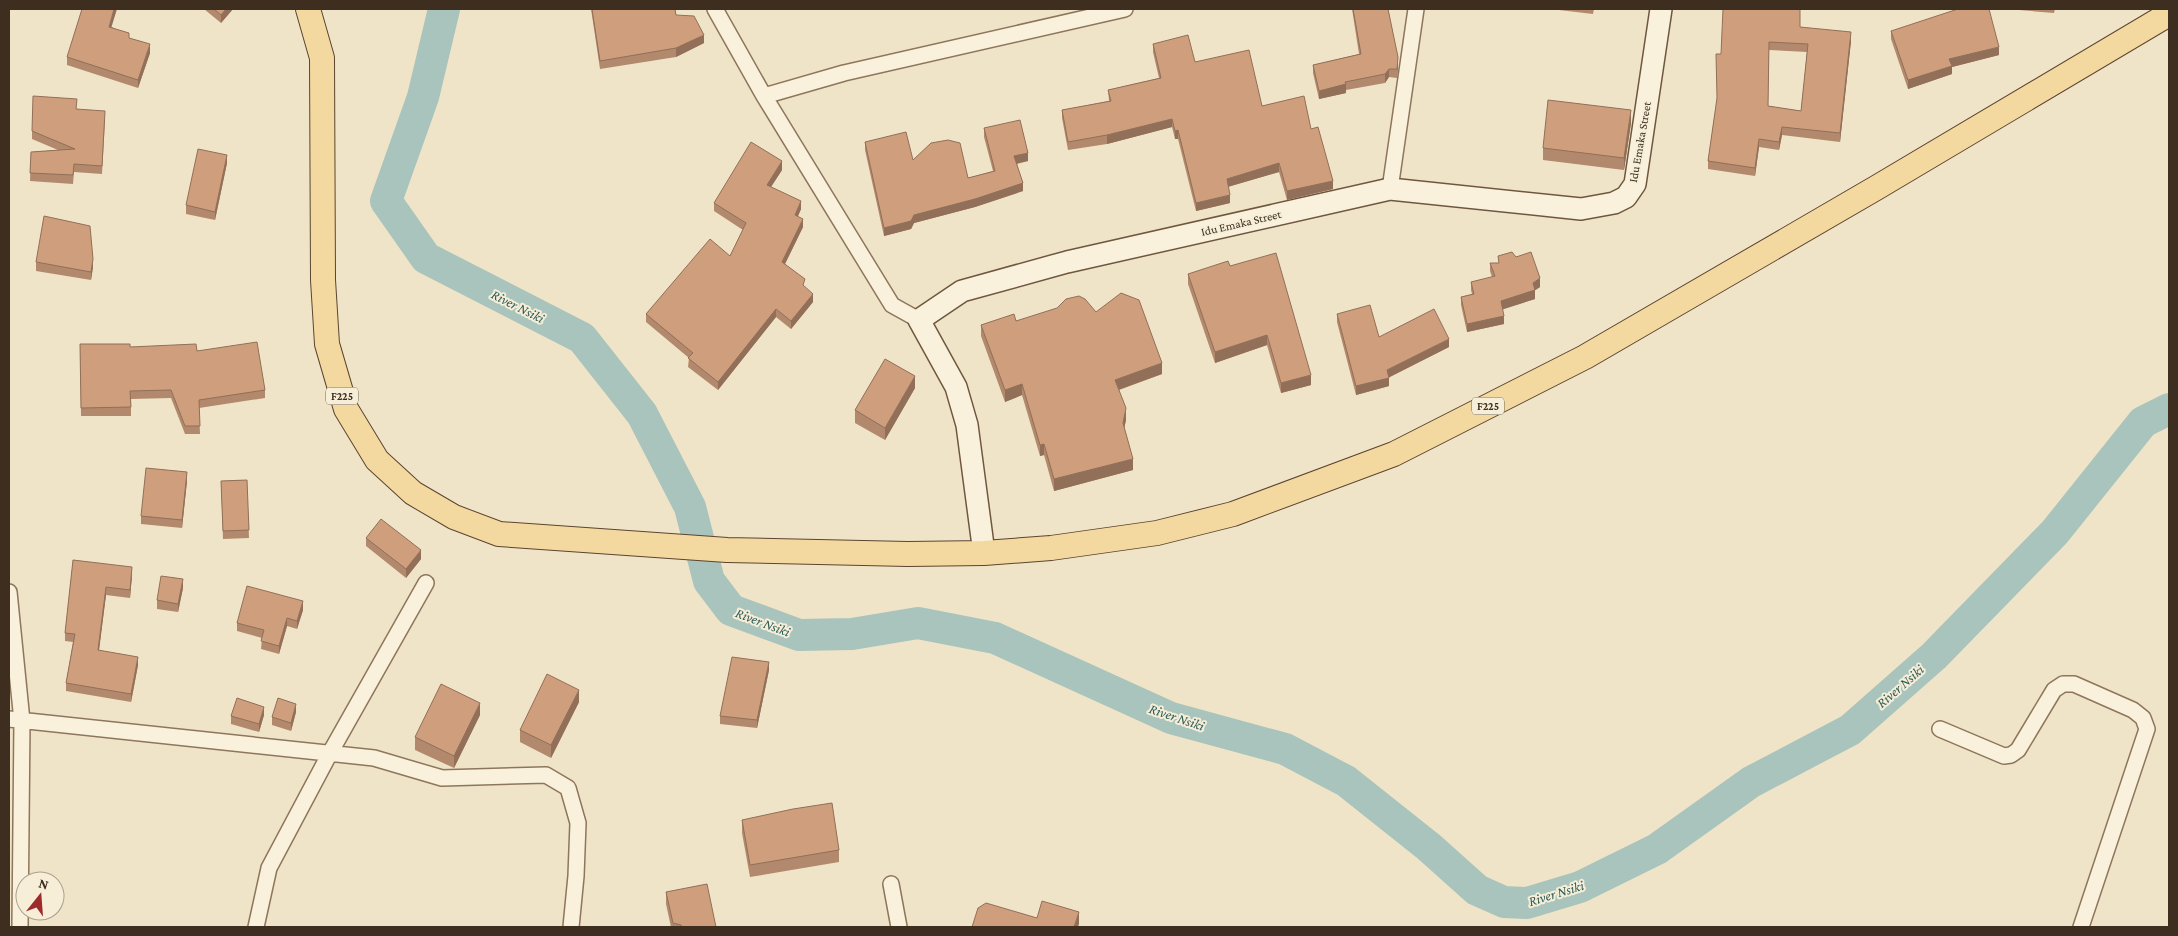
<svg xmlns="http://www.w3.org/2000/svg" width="2178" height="936" viewBox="0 0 2178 936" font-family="'Crimson Pro',serif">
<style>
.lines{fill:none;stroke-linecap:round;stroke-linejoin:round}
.river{stroke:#a9c4bc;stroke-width:32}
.street-casing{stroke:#8d765c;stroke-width:18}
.secondary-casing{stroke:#6f573f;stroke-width:24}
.primary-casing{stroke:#5b4430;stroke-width:26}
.street{stroke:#faf1dc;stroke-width:15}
.secondary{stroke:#faf1dc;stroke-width:21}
.primary{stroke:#f3d9a0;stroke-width:24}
.wall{fill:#b2896c;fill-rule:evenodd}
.shaded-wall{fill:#916f58}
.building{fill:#cf9f7d;stroke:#916f58;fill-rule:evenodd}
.labels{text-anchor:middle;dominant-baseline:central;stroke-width:4;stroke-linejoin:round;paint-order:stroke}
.shield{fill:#f7eed8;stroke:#756857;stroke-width:1}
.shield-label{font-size:11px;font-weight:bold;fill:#3d2e20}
.street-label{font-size:12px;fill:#3d2e20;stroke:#f7eed8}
.water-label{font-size:14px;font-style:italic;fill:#2f5d5a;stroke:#f7eed8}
</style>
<rect width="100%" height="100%" fill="#f0e4c8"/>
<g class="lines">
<path class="river" d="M444 9 423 97 386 201 426 258 582 338 642 414 690 507 709 581 731 610 799 635 852 634 918 623 995 638 1171 718 1285 749 1346 781 1429 847 1477 890 1504 902 1527 903 1580 887 1657 849 1751 782 1850 730 1934 656 2055 532 2143 422 2169 409"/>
<defs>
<path id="street" d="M715 9 764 96
M1390 189 1416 9
M919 320 892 305 764 96 844 73 1125 9
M9 592 22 721 20 927
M9 719 374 758 442 778 546 775 568 788 578 823 576 876 571 927
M1940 729 2004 756 2011 755 2018 750 2054 690 2063 684H2074L2133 710 2143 718 2147 729 2081 927
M891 884 899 927
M256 927 269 868 330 753 426 583"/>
<path id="secondary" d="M984 553 967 425 956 387 919 320 962 291 1067 262 1390 189 1581 209 1614 203 1626 197 1635 184 1661 9"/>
<path id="primary" d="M308 9 322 58 323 280 327 344 346 409 377 460 413 493 454 517 499 534 727 550 908 554 984 553 1051 548 1157 533 1233 514 1394 454 1585 357 1876 188 2169 14"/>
</defs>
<use href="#street" class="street-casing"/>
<use href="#secondary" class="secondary-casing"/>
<use href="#primary" class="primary-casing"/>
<use href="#street" class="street"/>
<use href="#secondary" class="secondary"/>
<use href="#primary" class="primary"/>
</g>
<path class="wall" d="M204 9H233L221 23Z
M591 9H675L676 15 704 43 676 57 600 69Z
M1352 9H1388L1398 65 1397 78 1389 77 1385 83 1346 90V93L1319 99 1313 73V65L1359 54Z
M1559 9H1594L1593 14 1559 10Z
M2007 9H2055L2054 13Z
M112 27 129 38 150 53 138 88 67 65V57Z
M1800 27 1851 41 1840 142 1782 135 1779 150 1759 147 1755 176 1708 169V161L1717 100 1721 54ZM1769 50 1807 52 1801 111 1768 106Z
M1891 31 1999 55 1952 67V74L1908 89 1891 39Z
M1153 44 1195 62 1262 106 1311 129 1333 189 1287 200 1279 172 1228 187 1230 203 1196 211 1178 139H1175L1172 127 1107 144 1068 150 1062 118V110L1109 101 1108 90 1159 78 1153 52Z
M77 109 105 119 102 174 74 172 73 184 30 181 31 152 58 150 32 139V131Z
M1631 123 1624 170 1543 160V148Z
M984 128 1028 161 1017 164 1023 191 975 207 914 223 911 229 884 236 865 150V142L913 160 968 178 993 171 984 137Z
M227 163 215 220 186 214V205Z
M782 170 771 187 801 209 798 216 803 227 785 264 805 287 813 302 791 329 776 317 718 390 688 367 689 358 646 322V314L730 256 743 230 714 211V203Z
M36 262 93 267 91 280 36 271Z
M1490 263 1540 287 1535 290V299L1502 309 1504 324 1467 332 1461 305V297L1472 294 1471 290V282L1492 277 1490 271Z
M1230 266 1311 385 1281 393 1267 345 1215 363 1188 284V274Z
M1096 312 1162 374 1119 390 1126 420 1124 428 1133 470 1054 491 1044 455 1040 456 1022 395 1005 402 981 336V325Z
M1337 314 1379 337 1449 347 1389 377V386L1356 395 1337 322Z
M80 344 130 347 197 351 265 390V398L199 408 200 434H185L171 398 131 399V416H81Z
M915 388 885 440 855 423V410Z
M247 480 249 538 223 539 221 481Z
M187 481 182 528 141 524V516Z
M366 538 421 559 406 578 366 546Z
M73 560 132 575 130 598 106 595 99 650 138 665 131 702 66 691V683L73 642 65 641V633Z
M183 588 178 612 157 609V600Z
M303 610 297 629 287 626 279 654 261 649 262 638 237 631V623Z
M769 670 757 728 720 724V716Z
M579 702 551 758 520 742V730Z
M296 712 291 731 272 725V717Z
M264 715 259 732 231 724V716Z
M480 715 454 768 415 750V737Z
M742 820 839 850V862L750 877 742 833Z
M666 892 716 927H671L666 904Z"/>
<path class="shaded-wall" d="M114 9H117L109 35V27Z
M226 9H233L221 23V15Z
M1851 32V41L1840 142V133Z
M704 35V43L676 57V48Z
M150 44V53L138 88V80Z
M1999 47V55L1952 67V74L1908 89V80L1949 59Z
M1398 57V65L1397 78V69Z
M1389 69V77L1385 83V74Z
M1346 84V93L1319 99V91Z
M1631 110V123L1624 170V158Z
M1172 119V127L1107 144V135Z
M1782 127V135L1779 150V142Z
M1178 130V139H1175V131Z
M1759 139V147L1755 176V168Z
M1028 153V161L1014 164V156Z
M227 155V163L215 220V212Z
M782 161V170L767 193V185Z
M1279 163V172L1227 187V179Z
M1333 181V189L1287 200V191Z
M1023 183V191L975 207 914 223 911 229 884 236V228L914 215Z
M1230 195V203L1196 211V203Z
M801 201V209L795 223V215Z
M803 219V227L782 270V262Z
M93 259V267L91 280V272Z
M1540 278V287L1534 291 1535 290V299L1501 310V301L1533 283Z
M813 294V302L791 329V321Z
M776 309V317L718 390V382Z
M1504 316V324L1467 332V324Z
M1267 335V345L1215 363V352Z
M1449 339V347L1388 378H1389V386L1356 395V386Z
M1162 363V374L1115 391V380Z
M1311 375V385L1281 393V383Z
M915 376V388L885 440V428Z
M1022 384V395L1005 402V390Z
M1126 408V420L1123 434V423Z
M1044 444V455L1040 456V445Z
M1133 459V470L1054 491V479Z
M187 472V481L182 528V520Z
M421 550V559L406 578V569Z
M132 567V575L130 598V590Z
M183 579V588L178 612V604Z
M106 587V595L98 658V650Z
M303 601V610L297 629V621Z
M287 618V626L279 654V646Z
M138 657V665L131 702V694Z
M769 662V670L757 728V720Z
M579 690V702L551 758V745Z
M480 703V715L454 768V756Z
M296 704V712L291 731V723Z
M264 707V715L259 732V724Z
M1079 912V924L1078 927H1074Z"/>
<path class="building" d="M82 9H114L109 27 129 33V38L150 44 138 80 67 57Z
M214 9H226L221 15Z
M592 9H675L676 15 694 16 704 35 676 48 600 61Z
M1353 9H1388L1398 57 1397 69H1389L1385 74 1345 82 1346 84 1319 91 1313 65 1361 54Z
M1723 9H1800V27L1851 32 1840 133 1782 127 1779 142 1759 139 1755 168 1708 161 1717 98 1716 54H1721ZM1769 42 1808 44 1801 111 1768 106Z
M1958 9H1989L1999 47 1949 59 1952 66 1908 80 1891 31Z
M1188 35 1195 62 1249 50 1262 106 1304 96 1311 129 1318 127 1333 181 1287 191 1279 163 1227 179 1230 195 1196 203 1178 130 1175 131 1172 119 1107 135 1068 142 1062 110 1111 101 1108 90 1161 78 1153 44Z
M33 96 77 99 76 109 105 111 102 166 74 164 73 175 30 173 31 152 75 149 32 131Z
M1548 100 1631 110 1624 158 1543 148Z
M1020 120 1028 153 1014 156 1023 183 975 199 914 215 911 221 884 228 865 142 906 132 913 160 931 143 948 140 960 143 968 178 995 171 984 128Z
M751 142 782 161 767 185 801 201 795 215 803 219 782 262 805 279 803 285 813 294 791 321 776 309 718 382 688 358 693 353 646 314 710 239 730 256 746 223 714 203Z
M198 149 227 155 215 212 186 205Z
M44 216 90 226 93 259 91 272 36 262Z
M1512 252 1516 257 1531 252 1540 278 1533 283 1535 290 1501 301 1504 316 1467 324 1461 297 1474 294 1471 282 1495 276 1490 263H1499L1498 256Z
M1276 253 1311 375 1281 383 1267 335 1215 352 1188 274 1228 261 1230 266Z
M1121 293 1139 300 1162 363 1115 380 1126 408 1123 423 1133 459 1054 479 1044 444 1040 445 1022 384 1005 390 981 325 1014 314 1016 321 1057 308 1066 299 1079 296 1085 299 1096 312Z
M1370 305 1379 337 1434 309 1449 339 1387 370 1389 378 1356 386 1337 314Z
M257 342 265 390 199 400 200 426H185L171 390 130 391 131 407 81 408 80 344H130V347L196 344 197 351Z
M885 359 915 376 885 428 855 410Z
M146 468 187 472 182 520 141 516Z
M247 480 249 530 223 531 221 481Z
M381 519 421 550 406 569 366 538Z
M73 560 132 567 130 590 106 587 98 650 138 657 131 694 66 683 75 634 65 633Z
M161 576 183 579 178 604 157 600Z
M247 586 303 601 297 621 287 618 279 646 261 641 264 630 237 623Z
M732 657 769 662 757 720 720 716Z
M547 674 579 690 551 745 520 730Z
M441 684 480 703 454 756 415 737Z
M237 698 264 707 259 724 231 716Z
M278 698 296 704 291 723 272 717Z
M832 803 839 850 750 865 742 820 793 809Z
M707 884 716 927H682L681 925 673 923 666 892Z
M1042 901 1079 912 1074 927H972L978 908 986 903 1037 918Z"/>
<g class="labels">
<g class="shield">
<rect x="326" y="387.5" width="32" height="17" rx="4"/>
<rect x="1472" y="397.5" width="32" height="17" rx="4"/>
</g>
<g class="shield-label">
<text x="342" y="396">F225</text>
<text x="1488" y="406">F225</text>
</g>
<g class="street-label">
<text transform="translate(1640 142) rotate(-80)">Idu Emaka Street</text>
<text transform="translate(1241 223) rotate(-13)">Idu Emaka Street</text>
</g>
<g class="water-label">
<text transform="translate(518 306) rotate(27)">River Nsiki</text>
<text transform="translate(763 622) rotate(21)">River Nsiki</text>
<text transform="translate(1900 686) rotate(-41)">River Nsiki</text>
<text transform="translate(1177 717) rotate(19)">River Nsiki</text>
<text transform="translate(1556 893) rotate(-17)">River Nsiki</text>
</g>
</g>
<rect width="2178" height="936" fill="none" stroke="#3d2e20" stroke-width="20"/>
<g transform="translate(40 896) rotate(17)"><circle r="24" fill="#f7eed8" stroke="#ada18e"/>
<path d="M0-4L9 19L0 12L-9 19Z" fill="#9e2a2b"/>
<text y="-8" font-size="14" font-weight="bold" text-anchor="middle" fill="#3d2e20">N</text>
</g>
</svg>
